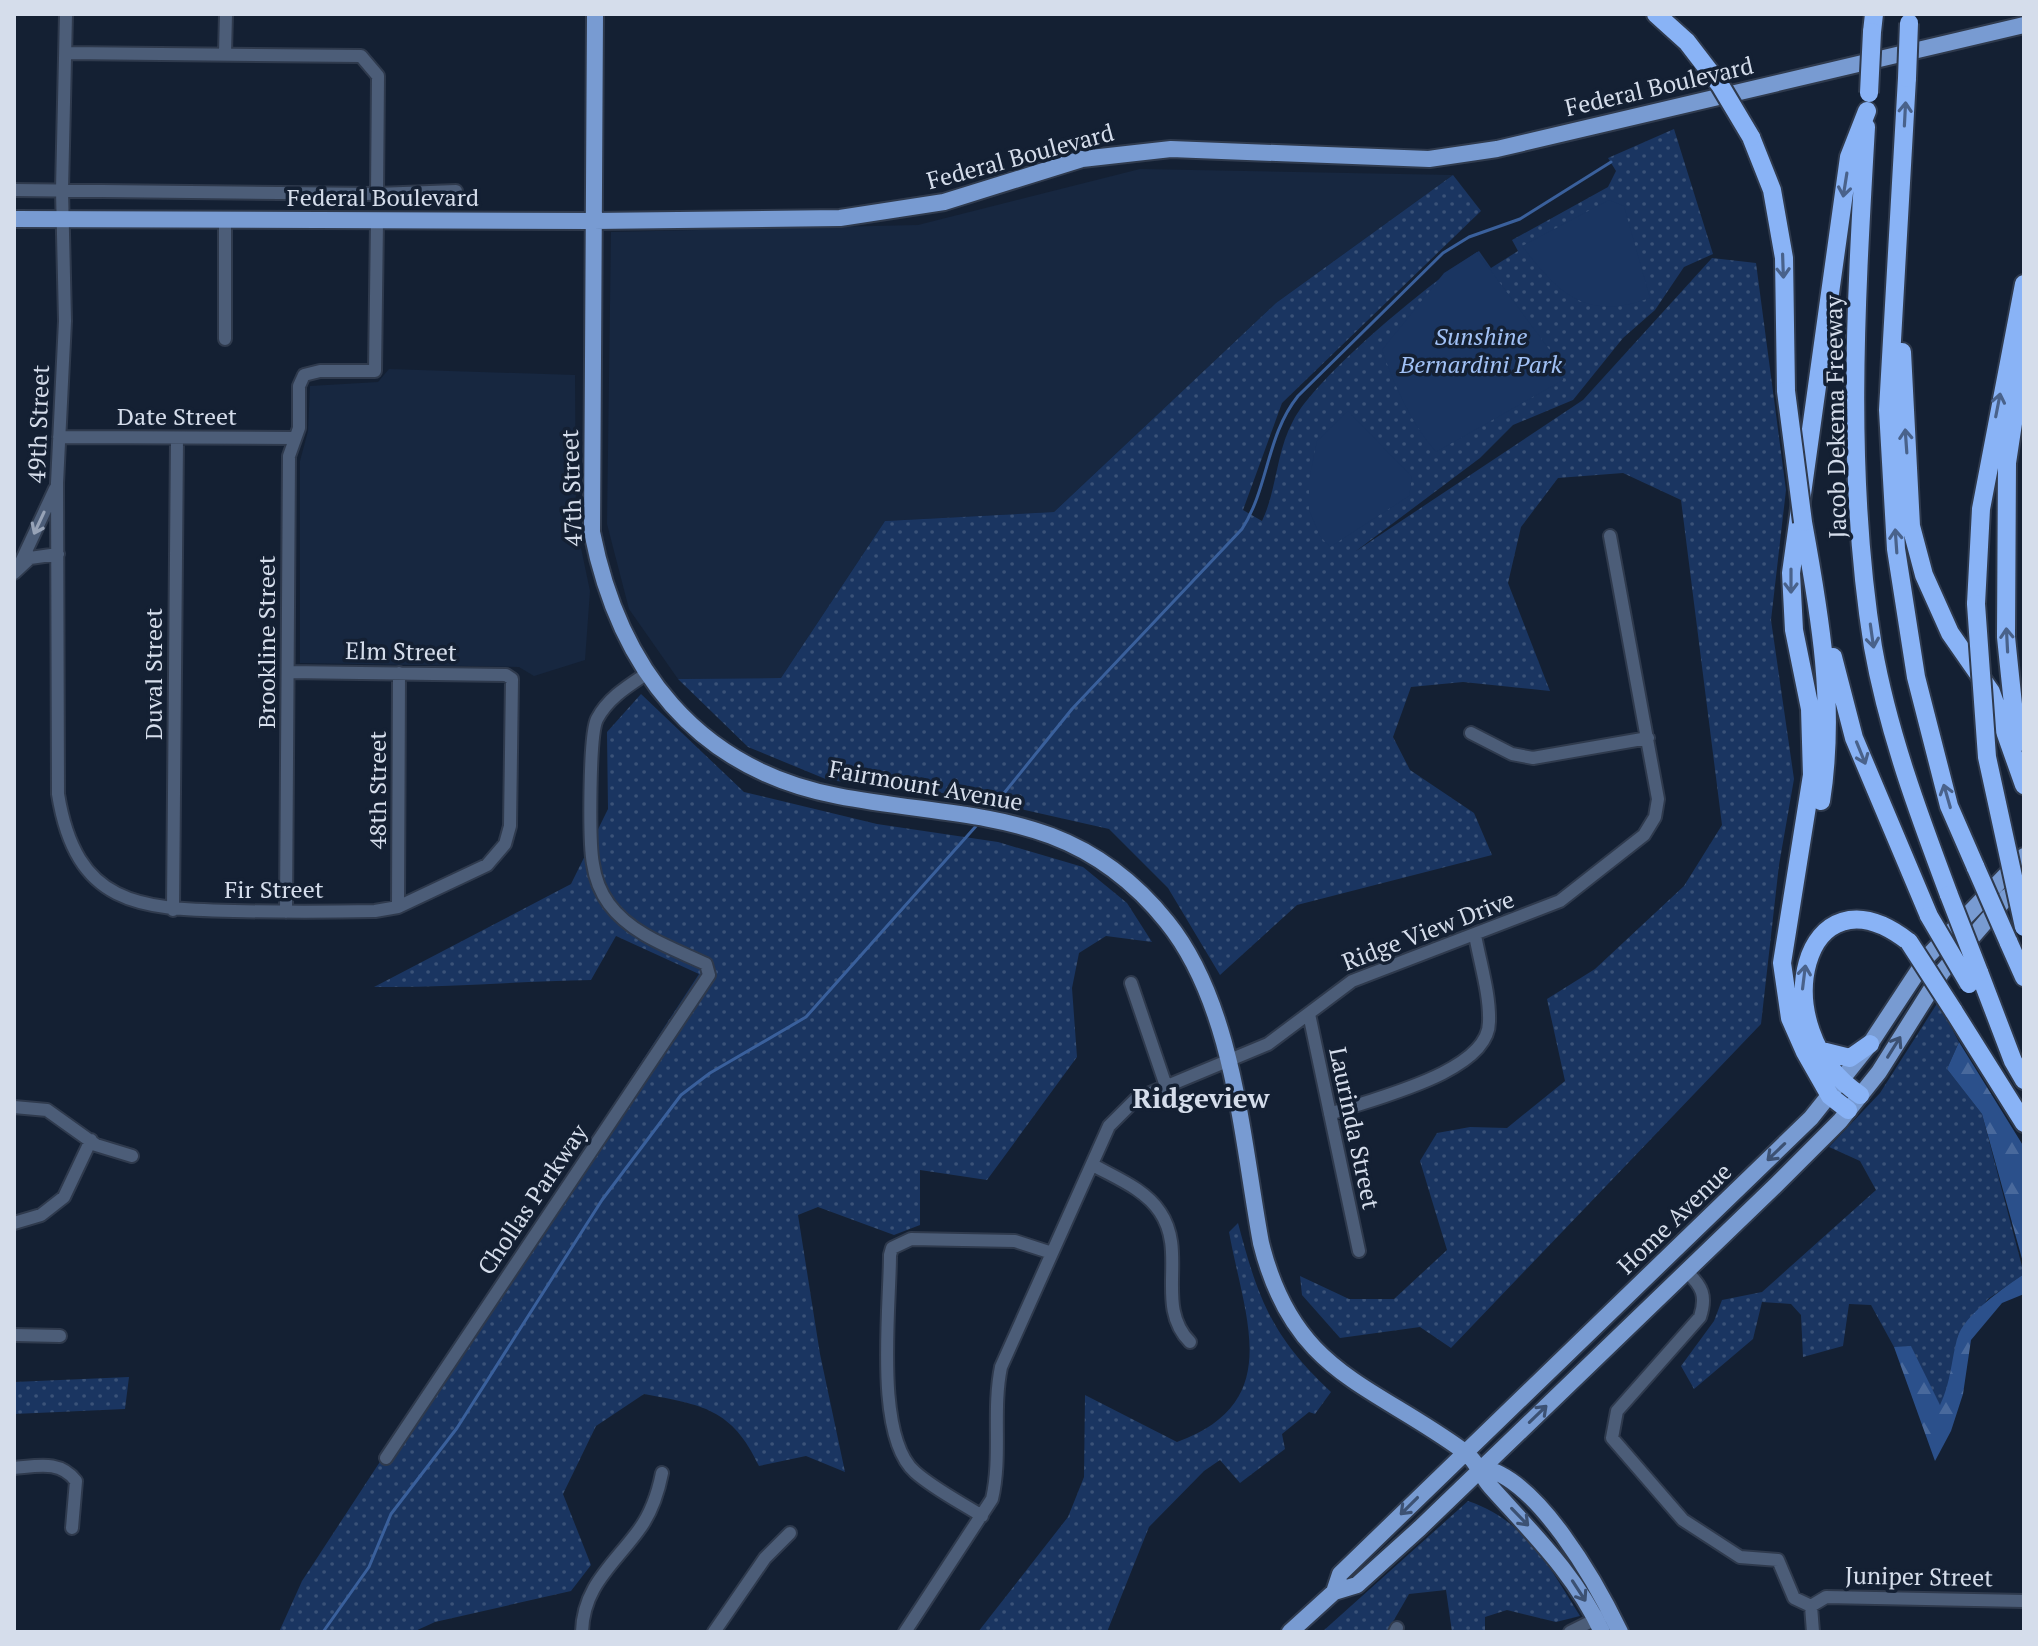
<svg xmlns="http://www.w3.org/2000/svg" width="2038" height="1646" viewBox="0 0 2038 1646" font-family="'PT Serif',serif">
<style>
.built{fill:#172740}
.grass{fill:url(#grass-dots)}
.forest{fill:url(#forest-firs)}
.pitch{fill:#1a3561}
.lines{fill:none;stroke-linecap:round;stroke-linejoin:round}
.stream{stroke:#3a609c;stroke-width:3}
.minor-casing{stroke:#2f3a4d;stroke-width:16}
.major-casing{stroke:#2f3a4d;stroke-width:20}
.highway-casing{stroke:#2f3a4d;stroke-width:22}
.minor{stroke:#4c5d78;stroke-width:12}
.major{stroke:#789bd2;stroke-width:16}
.highway{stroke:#89b3f6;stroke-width:18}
.highway-bridge-casing{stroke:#2f3a4d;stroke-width:22;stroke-linecap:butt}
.highway-bridge{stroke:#89b3f6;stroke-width:18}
.oneway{stroke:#49628b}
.oneway2{stroke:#97a3b7}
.oneway3{stroke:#3c5173}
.labels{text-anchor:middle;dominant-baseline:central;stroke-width:7;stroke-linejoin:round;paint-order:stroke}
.street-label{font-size:24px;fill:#d5ddeb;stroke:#142033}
.park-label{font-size:24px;font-style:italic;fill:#a1c1f5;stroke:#142033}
.quarter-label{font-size:28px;font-weight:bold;fill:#d5ddeb;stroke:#142033}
</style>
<defs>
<pattern id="grass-dots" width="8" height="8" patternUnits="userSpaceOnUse" patternTransform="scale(2)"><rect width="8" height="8" fill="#1a3561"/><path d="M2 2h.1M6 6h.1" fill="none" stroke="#3a5278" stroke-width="1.8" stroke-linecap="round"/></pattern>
<pattern id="forest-firs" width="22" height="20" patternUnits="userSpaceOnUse" patternTransform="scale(2)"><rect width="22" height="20" fill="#2b508b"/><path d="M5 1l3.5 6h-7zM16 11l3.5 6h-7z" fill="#49699c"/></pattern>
</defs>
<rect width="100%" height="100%" fill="#142033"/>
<path class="built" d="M1140 169 1453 175 1276 303 1054 512 885 521 781 678 678 679 629 609 607 524 611 232 918 225Z
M389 369 575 375 576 524 590 591 585 660 534 676 519 667 300 663V461L308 431 310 386 378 382Z"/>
<path class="grass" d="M1674 129 1713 254 1684 267 1655 310 1623 338 1573 400 1513 425 1480 458 1356 551 1583 400 1712 258 1756 263 1786 490 1771 620 1794 779 1779 865 1761 1024 1451 1348 1420 1327 1340 1338 1302 1295 1300 1276 1349 1299H1394L1447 1250 1420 1161 1437 1133 1470 1127 1507 1128 1565 1081 1547 999 1595 969 1684 886 1722 825 1681 500 1623 473 1558 478 1521 527 1508 583 1550 691 1463 682 1411 687 1393 737 1410 770 1474 813 1492 855 1297 905 1220 975 1168 888 1109 829 958 795 828 780 748 747 678 679 781 678 885 521 1054 512 1276 303 1453 175 1481 211 1282 403 1243 510 1262 521C1277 490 1276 452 1293 421 1317 375 1433 280 1479 251L1491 268 1518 251 1512 240 1608 187 1616 171 1608 158Z
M641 694 744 792 877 824 998 842 1083 867 1127 903 1152 942 1106 936 1079 953 1072 988 1077 1057 987 1180 920 1170V1225L894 1235 818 1207 798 1215 820 1354 845 1472 806 1456 759 1466C732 1408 702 1405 644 1394L596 1426 563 1494 591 1565 571 1591 435 1622 413 1632H279L302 1581 699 974 616 936 591 980C518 981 447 988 374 987L571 884 608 809 607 732Z
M1938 1002 1959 1042 1947 1069 1982 1114 2024 1274 1988 1299 1958 1335 1951 1381 1940 1406 1911 1347H1894L1871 1305 1849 1304 1843 1346 1803 1357 1801 1315 1791 1304 1762 1302 1753 1339 1694 1389 1681 1366 1714 1321 1722 1300 1762 1292 1876 1190 1860 1161 1829 1147 1880 1093Z
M1238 1223C1258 1299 1272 1337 1331 1392L1315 1414 1309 1412 1282 1434 1285 1449 1240 1483 1220 1460 1204 1471 1149 1527 1107 1632H978L1068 1517 1084 1477 1085 1395 1177 1442C1285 1403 1245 1320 1229 1232Z
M129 1377 125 1409 14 1414V1382Z
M1468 1501C1525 1520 1550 1567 1580 1616L1556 1622 1507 1610 1485 1617V1632H1452L1446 1590 1409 1594 1387 1632H1322Z"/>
<path class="forest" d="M1959 1042 2024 1147V1266L1982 1114 1947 1069Z
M2024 1274V1294L2002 1303 1971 1340 1963 1394 1951 1431 1935 1461 1894 1347 1911 1346 1940 1405C1951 1382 1951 1362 1957 1339 1964 1314 2004 1288 2024 1274Z"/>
<path class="pitch" d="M1609 200 1624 206 1650 298C1586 321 1560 295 1522 246Z
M1477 252 1563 368V380L1436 452C1411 423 1395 387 1382 350L1444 273Z
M1348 411 1412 477 1409 496 1330 547 1320 536 1309 510V480L1317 441Z"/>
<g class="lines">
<path class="stream" d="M988 813 1072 709 1242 529C1269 487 1266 436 1298 396L1443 253 1469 237 1520 219 1611 162
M323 1632 369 1567 391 1514 457 1428 602 1200 681 1095 710 1073 806 1017 977 825"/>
<defs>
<path id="minor" d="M66 14 62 190 65 321 57 483 58 794C76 905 138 909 234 911 281 912 328 912 375 911L398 907 487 865 505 844 510 826 512 679 506 675 288 672
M66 53 361 56 378 76 377 194
M225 53 226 14
M14 190 377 194 456 191
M225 339V220
M59 437 293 438
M21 562 55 489
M14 573 30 558 58 554
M1471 733 1512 754 1533 758 1648 738
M398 907 399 673
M173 910 177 438
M286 912 289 456 299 428V386L304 375 320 371H375L377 221
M1131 983 1166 1086
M1309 1014 1359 1251
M14 1107 47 1110 96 1145 132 1156
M1330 1114C1370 1099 1489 1073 1489 1022 1490 994 1480 963 1475 935
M1093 1165C1116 1178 1145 1189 1160 1212 1188 1253 1154 1306 1190 1342
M14 1223 41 1215 64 1197 91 1140
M1687 1272C1702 1286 1707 1296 1700 1317L1617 1411 1612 1438 1683 1520 1740 1557 1778 1560 1794 1598 1811 1606
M14 1335 60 1336
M386 1458 709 975 706 964C672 948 632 935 609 904 601 893 595 878 593 864 589 844 589 735 597 719 608 698 628 686 646 674
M14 1468C38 1466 60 1460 76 1481L72 1528
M982 1516C960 1502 934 1489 915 1472 874 1436 890 1308 890 1255L892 1248 911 1239 1015 1241 1052 1253
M582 1632C583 1587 613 1565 638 1531 651 1514 658 1493 662 1473
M714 1632 765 1558 790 1533
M905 1632 992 1499C1002 1456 992 1411 1001 1367L1109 1126 1136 1099 1268 1044 1352 981 1560 901 1644 835 1655 817 1658 799 1610 536
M1395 1632 1397 1628
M1570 1632 1600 1617
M1813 1632 1811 1606 1826 1597 2024 1601"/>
<path id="major" d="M595 14 592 532C619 668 696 769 838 796 967 821 1074 806 1167 922 1234 1005 1242 1140 1261 1243 1293 1372 1368 1382 1462 1450 1477 1460 1480 1475 1491 1487 1533 1534 1575 1574 1602 1632
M14 219 593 221 840 218 944 202 1082 159 1171 149 1429 159 1497 149 2024 25
M1482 1468C1537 1477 1597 1584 1620 1632
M1334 1592 1340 1574 1811 1118 1870 1044 1928 956 2024 856
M1290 1632 1334 1592 1357 1585 1420 1528 1776 1185 1840 1121 1879 1072 1942 972 2007 897 2024 885"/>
<path id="highway" d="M1656 14 1687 42
M1872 32 1874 14
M1907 78 1888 410 1896 549 1916 677 1949 806 1976 868
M1866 127C1856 300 1845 474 1873 647 1888 732 1919 815 1949 895
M1751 137 1772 190 1784 258 1786 391
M1902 352 1911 526 1924 575 1950 633 1991 692 2024 785
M1803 522C1820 615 1836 707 1821 801
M1976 604 1981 509 2024 284
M1833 657 1854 738 1929 916
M2017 743 2006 637 2007 463 2024 351
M2008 941 2024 977
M1979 972 2013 1061 2024 1080
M1953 1010 2024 1123
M1822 1051 1850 1058 1870 1044
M1860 1095C1761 1029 1803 859 1909 942
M1848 1110 1830 1096 1805 1052 1790 1018 1782 963 1812 775 1810 709 1794 630 1791 573 1849 157 1867 111"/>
</defs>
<use href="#minor" class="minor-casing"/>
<use href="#major" class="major-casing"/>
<use href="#highway" class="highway-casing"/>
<use href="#minor" class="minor"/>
<use href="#major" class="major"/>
<use href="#highway" class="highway"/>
<defs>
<path id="highway-bridge" d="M1687 42 1720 85 1751 137
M1907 78 1909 23
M1869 93 1872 32
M1786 391 1803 522
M1976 604 1987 757 2024 927
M1976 868 2008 941
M1949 895 1979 972
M1929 916 1969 984
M1909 942 1953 1010"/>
</defs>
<use href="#highway-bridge" class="highway-bridge-casing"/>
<use href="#highway-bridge" class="highway-bridge"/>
</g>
<defs><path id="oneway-shaft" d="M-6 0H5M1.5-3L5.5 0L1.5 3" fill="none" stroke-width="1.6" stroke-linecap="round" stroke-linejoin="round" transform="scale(2)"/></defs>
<g class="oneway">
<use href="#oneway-shaft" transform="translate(1905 114) rotate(-87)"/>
<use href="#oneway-shaft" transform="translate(1845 185) rotate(99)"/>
<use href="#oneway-shaft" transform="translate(1783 266) rotate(88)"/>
<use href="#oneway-shaft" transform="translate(1998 405) rotate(-79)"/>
<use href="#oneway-shaft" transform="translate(1906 441) rotate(-94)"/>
<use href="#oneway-shaft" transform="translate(1896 541) rotate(-94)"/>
<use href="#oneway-shaft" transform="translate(1791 581) rotate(90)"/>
<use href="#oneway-shaft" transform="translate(1872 636) rotate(82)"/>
<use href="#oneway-shaft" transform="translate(2007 640) rotate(-93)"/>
<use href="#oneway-shaft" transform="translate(1861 753) rotate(68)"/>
<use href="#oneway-shaft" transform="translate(1947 796) rotate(-106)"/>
<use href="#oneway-shaft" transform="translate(1804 977) rotate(-83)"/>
</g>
<use class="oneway2" href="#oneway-shaft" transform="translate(39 523) rotate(115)"/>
<g class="oneway3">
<use href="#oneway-shaft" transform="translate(1894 1047) rotate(-58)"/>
<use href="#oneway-shaft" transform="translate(1776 1152) rotate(136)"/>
<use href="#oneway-shaft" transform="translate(1538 1414) rotate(-44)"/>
<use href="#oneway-shaft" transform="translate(1409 1506) rotate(135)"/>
<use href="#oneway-shaft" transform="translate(1520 1517) rotate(46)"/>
<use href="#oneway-shaft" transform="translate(1579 1591) rotate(57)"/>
</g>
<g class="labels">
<g class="street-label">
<text transform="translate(1659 86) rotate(-13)">Federal Boulevard</text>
<text transform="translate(1020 156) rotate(-15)">Federal Boulevard</text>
<text x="383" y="197">Federal Boulevard</text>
<text x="177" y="416">Date Street</text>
<text transform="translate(1835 417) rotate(-91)">Jacob Dekema Freeway</text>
<text transform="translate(38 424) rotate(-88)">49th Street</text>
<text transform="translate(571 488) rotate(-92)">47th Street</text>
<text transform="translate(266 642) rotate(-90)">Brookline Street</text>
<text transform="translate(401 651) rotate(1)">Elm Street</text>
<text transform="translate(153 674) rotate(-90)">Duval Street</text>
<text transform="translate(926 785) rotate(10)">Fairmount Avenue</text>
<text transform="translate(377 790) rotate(-90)">48th Street</text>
<text x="274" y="889">Fir Street</text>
<text transform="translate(1428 930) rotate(-21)">Ridge View Drive</text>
<text transform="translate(1355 1128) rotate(78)">Laurinda Street</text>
<text transform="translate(532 1199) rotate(-56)">Chollas Parkway</text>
<text transform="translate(1674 1218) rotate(-44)">Home Avenue</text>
<text transform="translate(1919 1576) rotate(1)">Juniper Street</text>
</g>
<g class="park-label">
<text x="1481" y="336">Sunshine<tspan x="1481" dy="28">Bernardini Park</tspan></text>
</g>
<g class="quarter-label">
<text x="1201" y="1097">Ridgeview</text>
</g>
</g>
<rect width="2038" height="1646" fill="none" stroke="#d5ddeb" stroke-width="32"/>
</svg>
